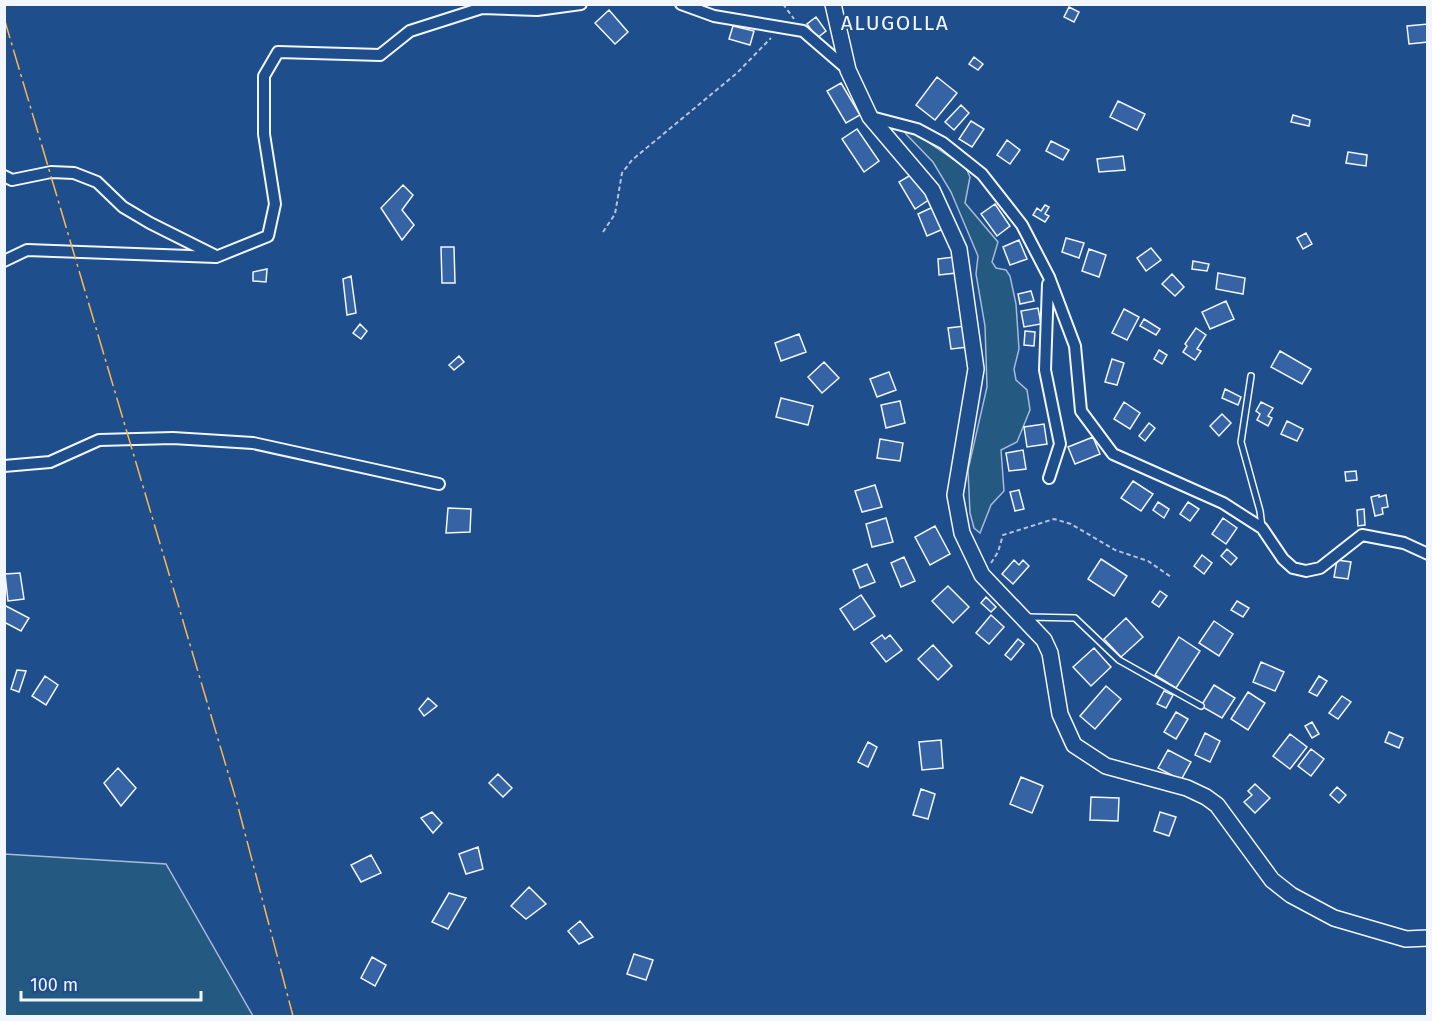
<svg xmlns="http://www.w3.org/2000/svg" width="1432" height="1021" viewBox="0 0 1432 1021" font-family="'Fira Sans',sans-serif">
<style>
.green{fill:#245a82;stroke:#a8bbd7;stroke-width:1.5}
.building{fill:#3563a3;stroke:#f2f6ff;stroke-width:1.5}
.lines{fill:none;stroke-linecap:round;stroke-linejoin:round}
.service-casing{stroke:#f2f6ff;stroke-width:8}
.minor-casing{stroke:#f2f6ff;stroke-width:14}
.secondary-casing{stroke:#f2f6ff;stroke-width:18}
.path{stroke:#b3c4dc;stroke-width:2;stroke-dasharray:4.5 3;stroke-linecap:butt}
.service{stroke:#1f4e8c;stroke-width:5}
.minor{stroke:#1f4e8c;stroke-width:10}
.secondary{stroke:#1f4e8c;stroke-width:15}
.power{stroke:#ffb74d;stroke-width:1.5;stroke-dasharray:21 4.5 3 4.5;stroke-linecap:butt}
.labels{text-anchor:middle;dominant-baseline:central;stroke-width:4.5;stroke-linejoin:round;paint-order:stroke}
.quarter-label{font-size:21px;letter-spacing:1.5px;fill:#f2f6ff;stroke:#1f4e8c}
</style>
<rect width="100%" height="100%" fill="#1f4e8c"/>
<path class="green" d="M903 125 966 168 970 177 965 203 998 242 992 262 996 268 1006 270 1010 276 1016 304 1019 349 1014 369 1016 380 1027 390 1030 410 1017 442 1001 450 1004 491 991 505 980 533 974 528 970 513 968 470 987 387 985 326 976 274 978 256 951 192 933 162 906 134Z
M4 854 166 864 253 1016H5Z"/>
<path class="building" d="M1069 7 1079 12 1074 22 1064 17Z
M609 10 628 32 615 44 595 23Z
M816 17 826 31 817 38 807 24Z
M1428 24V42L1409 44 1407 26Z
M733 26 754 31 750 45 729 39Z
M974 57 983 64 978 70 969 64Z
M937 77 957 93 935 120 916 105Z
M841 83 860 115 846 123 827 91Z
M1118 101 1145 114 1137 130 1110 117Z
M961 105 969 113 954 130 945 122Z
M1293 115 1310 120 1309 126 1291 122Z
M971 121 984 129 972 147 959 139Z
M857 129 879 161 864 172 842 139Z
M1007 140 1020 150 1010 164 997 155Z
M1051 141 1069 150 1063 160 1046 151Z
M1348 152 1367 155 1366 166 1346 163Z
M1123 156 1125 170 1099 172 1097 159Z
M914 173 930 199 915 209 899 182Z
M403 185 413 195 402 210 414 225 402 240 381 208Z
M995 204 1010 226 997 236 981 214Z
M1045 205 1049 207 1045 214 1049 216 1045 222 1033 215 1037 208 1041 211Z
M933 207 943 229 927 236 918 214Z
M1306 233 1312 244 1303 249 1297 238Z
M1066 238 1084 243 1079 258 1062 252Z
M1019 240 1027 259 1010 265 1003 247Z
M441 247H454L455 283H442Z
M1151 248 1161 260 1146 271 1137 258Z
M1089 249 1106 255 1099 277 1082 271Z
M954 257 956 273 939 275 938 259Z
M1193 261 1209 264 1207 271 1192 269Z
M267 269 266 282 253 281V272Z
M1218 273 1245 278 1243 294 1216 289Z
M1172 274 1184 287 1175 296 1162 284Z
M351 276 356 313 347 315 343 279Z
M1031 291 1034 301 1020 304 1018 294Z
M1226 301 1234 319 1210 329 1202 312Z
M1038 308 1041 324 1024 327 1021 311Z
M1124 309 1139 317 1127 340 1112 333Z
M1144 319 1160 329 1156 335 1140 326Z
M360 324 367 331 361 339 353 333Z
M965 326 968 347 951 349 948 328Z
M1196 328 1206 335 1197 349 1201 351 1195 360 1183 352 1187 346 1185 344Z
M1025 331 1035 332 1034 346 1024 345Z
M799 334 806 352 781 361 775 343Z
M1159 350 1167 355 1162 364 1154 359Z
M1280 351 1311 369 1302 384 1271 367Z
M459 356 464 362 454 370 449 365Z
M1112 359 1124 363 1117 385 1105 382Z
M824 362 839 378 822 393 808 377Z
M889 372 896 390 877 397 870 379Z
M1225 389 1241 397 1238 405 1222 398Z
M781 398 813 406 808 425 776 417Z
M900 401 905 423 886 428 881 405Z
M1124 402 1140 413 1130 429 1114 419Z
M1261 402 1273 408 1268 416 1272 418 1268 426 1257 420 1260 414 1256 411Z
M1222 414 1231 423 1219 436 1210 426Z
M1287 421 1303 429 1297 441 1281 434Z
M1149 423 1155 428 1145 441 1139 436Z
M1044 424 1047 444 1027 447 1024 427Z
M1093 437 1100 454 1075 464 1068 447Z
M880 439 903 443 900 461 877 458Z
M1023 450 1026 469 1009 471 1006 453Z
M1356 471 1357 480 1346 481 1345 472Z
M1133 481 1153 494 1141 511 1121 498Z
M875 485 882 507 862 512 855 491Z
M1019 490 1024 509 1015 511 1010 492Z
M1379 495V497L1386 495 1388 507 1382 508 1383 514 1375 516 1371 497Z
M1158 502 1169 509 1164 518 1153 510Z
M1188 502 1199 509 1190 521 1180 514Z
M448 508 471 509 470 532 446 533Z
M1364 509 1365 525 1358 526 1357 510Z
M886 518 893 542 872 547 866 524Z
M1223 518 1237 528 1226 544 1212 534Z
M935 526 950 554 930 565 915 537Z
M1227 549 1237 558 1231 565 1221 556Z
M1202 555 1212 563 1204 574 1194 566Z
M904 557 915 581 901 587 891 563Z
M1101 559 1127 576 1114 596 1088 579Z
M1014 560 1019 565 1023 560 1029 566 1013 584 1002 574Z
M1337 560 1351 562 1348 579 1334 577Z
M867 564 875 582 860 588 853 570Z
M20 573 24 599 8 601 5 574Z
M948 586 969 607 953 623 932 601Z
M1160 591 1167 596 1159 607 1152 602Z
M861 595 875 616 854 630 840 609Z
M986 597 996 607 991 612 981 603Z
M1237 601 1249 608 1243 617 1231 610Z
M4 605 29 618 21 631 4 622Z
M991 615 1004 627 989 644 976 633Z
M1126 618 1143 637 1121 657 1104 639Z
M1214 621 1233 634 1219 656 1199 643Z
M882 635 885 639 890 635 902 650 886 662 871 643Z
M1179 637 1200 651 1176 688 1155 675Z
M1018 639 1024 644 1011 660 1005 655Z
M933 645 952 666 938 680 918 659Z
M1094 648 1111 667 1091 686 1073 667Z
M1261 662 1284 672 1275 691 1253 682Z
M17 670 26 671 19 692 11 689Z
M45 676 58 685 46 705 32 696Z
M1319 676 1327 681 1317 696 1309 692Z
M1214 685 1235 698 1222 718 1201 706Z
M1106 686 1121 699 1095 729 1080 716Z
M1164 691 1173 695 1166 708 1157 704Z
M1248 692 1265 703 1248 730 1231 719Z
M1342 696 1351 702 1338 719 1329 713Z
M428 698 437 706 424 716 419 709Z
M1176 712 1188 719 1176 739 1164 732Z
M1312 722 1319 734 1312 738 1305 726Z
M1389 732 1403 738 1399 748 1385 742Z
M1205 733 1220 741 1210 762 1195 755Z
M1290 734 1307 747 1290 769 1273 756Z
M941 740 943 768 922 770 919 742Z
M868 742 877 747 868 767 858 762Z
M1311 749 1324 759 1311 776 1298 766Z
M1168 750 1191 762 1181 780 1158 768Z
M118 768 136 788 121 806 104 783Z
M498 774 512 788 503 797 489 783Z
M1021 777 1043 786 1032 813 1010 804Z
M1255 784 1270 798 1255 813 1244 802 1252 795 1248 791Z
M1337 787 1346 795 1339 803 1330 795Z
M921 789 935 794 928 819 913 815Z
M1091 797 1119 798 1118 821 1090 820Z
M432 812 442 823 433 833 421 818Z
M1160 812 1176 817 1169 836 1154 831Z
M478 847 483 869 466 874 459 854Z
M371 855 381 873 361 882 351 865Z
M529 887 546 904 526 919 511 906Z
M449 893 466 898 448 929 432 922Z
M580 921 593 937 579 944 568 931Z
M634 954 653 960 646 980 627 974Z
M372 957 386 965 375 986 361 978Z"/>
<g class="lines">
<defs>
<path id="service" d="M1251 376 1241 442 1260 511 1262 527
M1028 617 1075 618 1119 660 1201 706"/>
<path id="minor" d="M681 4 714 16 803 31 847 69
M871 117 917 129 943 143 982 174 1022 225 1049 277 1075 346 1081 411 1113 454 1223 503 1262 528 1283 559 1293 568 1306 571 1320 568 1362 535 1404 543 1428 554
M4 176 12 180 51 172 74 173 97 182 123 207 150 223 214 255
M4 261 27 250 216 257 268 236 275 204 264 134V76L278 52 380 55 410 31 482 8 537 10 581 4
M1048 284 1045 370 1060 444 1049 478
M4 466 50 462 99 440 173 438 253 443 439 484"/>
<path id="secondary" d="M833 4 848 70 870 117 932 190 959 249 976 369 955 495 962 533 982 575 1044 640 1050 653 1060 714 1074 745 1106 766 1187 788 1206 797 1217 805 1272 880 1291 895 1334 918 1406 939 1428 938"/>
</defs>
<use href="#service" class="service-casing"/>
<use href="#minor" class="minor-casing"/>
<use href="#secondary" class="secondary-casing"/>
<path class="path" d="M783 4 794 19
M603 232 615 214 622 173 632 160 737 73 771 38
M991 563 998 552 1003 535 1054 519 1071 524 1115 550 1148 561 1171 577"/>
<use href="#service" class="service"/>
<use href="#minor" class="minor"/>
<use href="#secondary" class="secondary"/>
<path class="power" d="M4 18 237 803 293 1016"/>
</g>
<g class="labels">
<g class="quarter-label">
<text x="895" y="23">ALUGOLLA</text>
</g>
</g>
<rect width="1432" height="1021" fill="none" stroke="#f2f6ff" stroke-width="12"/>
<path d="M21 991v9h180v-9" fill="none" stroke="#f2f6ff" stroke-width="3"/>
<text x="30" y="991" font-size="18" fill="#f2f6ff" stroke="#1f4e8c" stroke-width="4.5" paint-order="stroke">100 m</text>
</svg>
